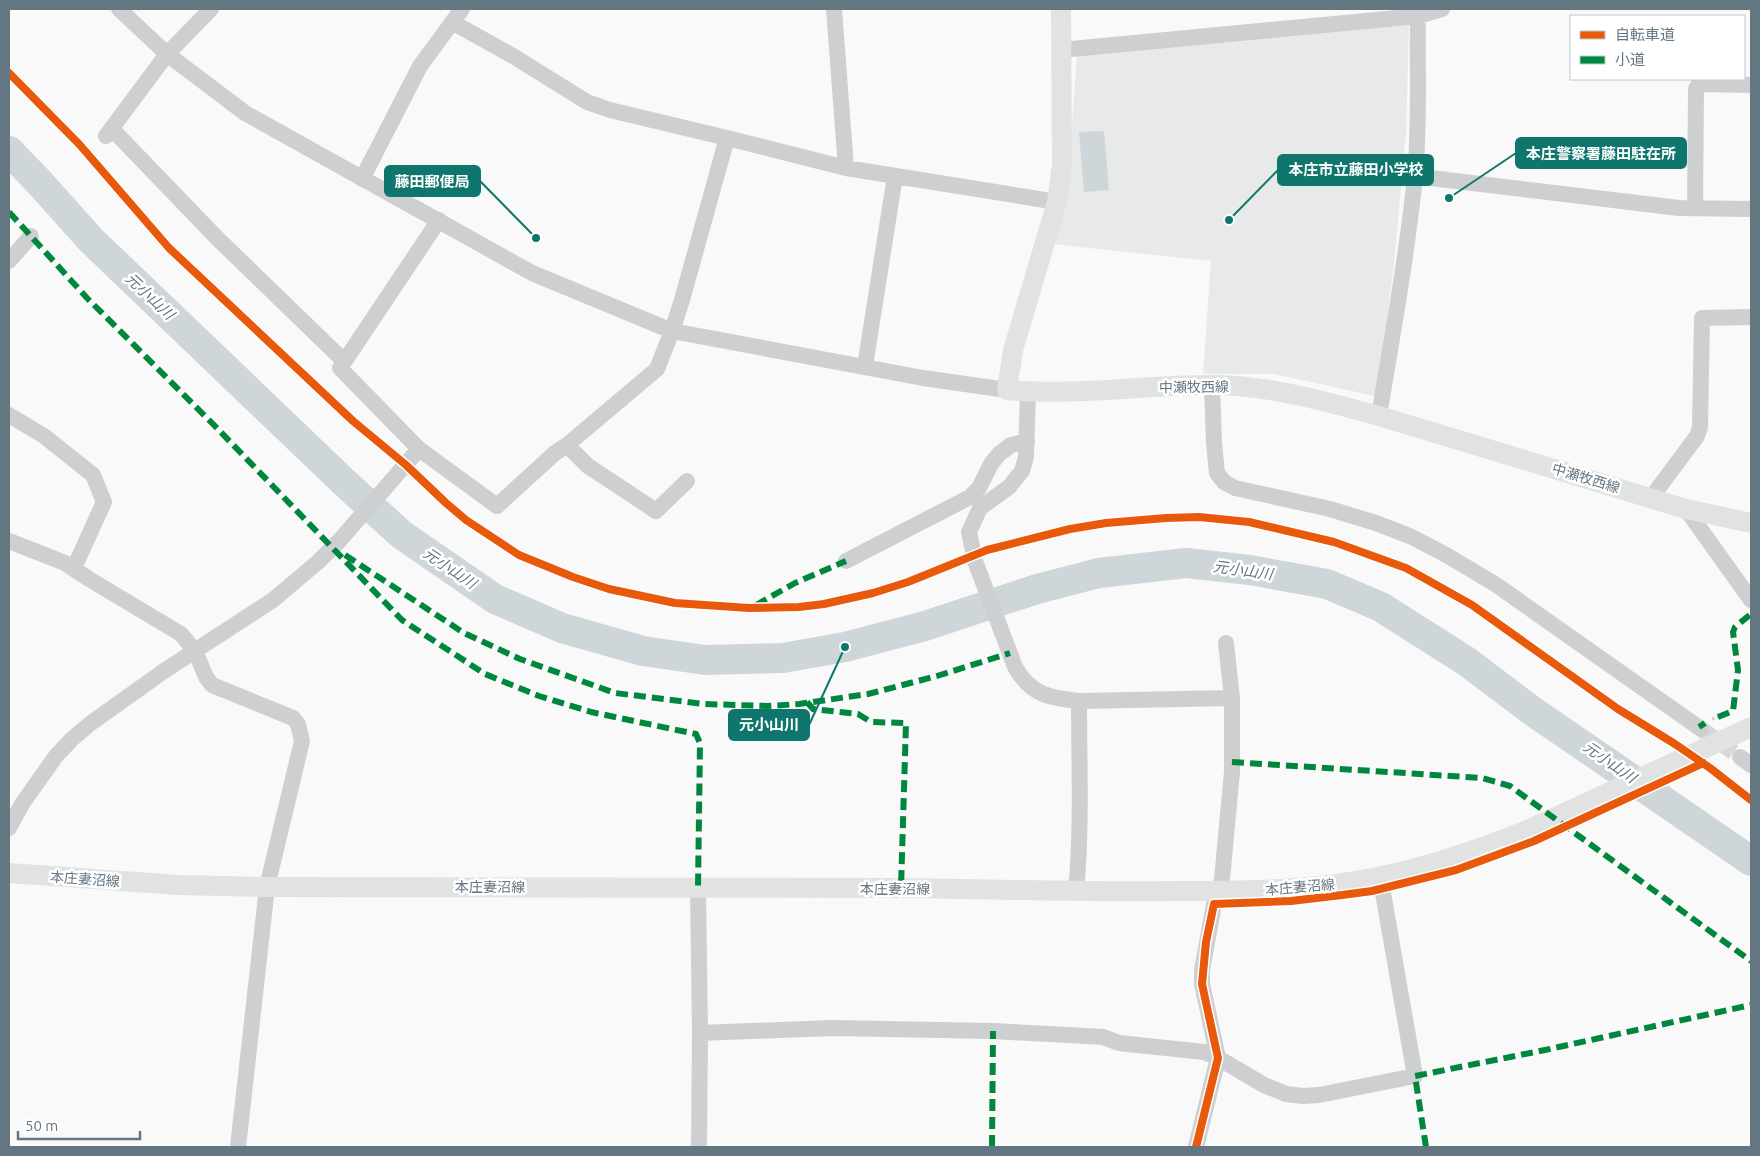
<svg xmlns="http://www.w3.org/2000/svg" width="1760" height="1156" viewBox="0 0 1760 1156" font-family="Ubuntu,'Noto Sans JP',sans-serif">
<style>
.built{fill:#e8e9e9}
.water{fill:#ced6d9}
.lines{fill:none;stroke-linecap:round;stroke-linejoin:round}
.river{stroke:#ced6d9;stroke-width:30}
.minor-tunnel{stroke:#d4d8dc;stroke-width:16;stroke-dasharray:16 8;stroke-linecap:butt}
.path{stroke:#cbcccd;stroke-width:3;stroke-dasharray:2.5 2.5;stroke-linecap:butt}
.minor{stroke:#cecfd0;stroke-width:16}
.major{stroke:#e1e2e2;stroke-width:20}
.quiet{stroke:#00873e;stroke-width:6;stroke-dasharray:12 6;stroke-linecap:butt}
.cycleway-casing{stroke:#fff;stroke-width:11}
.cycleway{stroke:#e8590c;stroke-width:8}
.labels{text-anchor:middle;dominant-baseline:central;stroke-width:5;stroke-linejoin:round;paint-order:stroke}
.street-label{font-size:14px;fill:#657683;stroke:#fff}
.water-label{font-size:15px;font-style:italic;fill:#60757c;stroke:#fff}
.leader{fill:none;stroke:#0f766e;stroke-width:2}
.callout-dot{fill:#0f766e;stroke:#fff;stroke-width:2}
.callout{fill:#0f766e;stroke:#0f766e;stroke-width:2}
.callout-label{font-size:15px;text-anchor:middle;font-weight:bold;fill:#fff}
</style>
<rect width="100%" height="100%" fill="#f9f9f9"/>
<path class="built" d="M1402 22 1409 26 1406 135 1393 272 1378 390 1375 396 1274 374H1203L1211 261 1052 244 1067 197 1077 55Z"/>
<path class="water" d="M1104 131 1109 190 1084 192 1079 132Z"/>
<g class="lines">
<path class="river" d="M9 151 39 182 91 240 346 484 402 535 495 599 562 628 643 651 705 660 783 658 845 647 925 626 1037 589 1099 573 1186 563 1250 570 1327 584 1381 607 1466 661 1531 710 1751 861"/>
<path class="minor-tunnel" d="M1701 729 1740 757"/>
<path class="path" d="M1712 719 1718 717"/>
<path class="minor" d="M119 9 167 54 245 113 532 273 672 331 923 378 1007 390
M834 9 846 168
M452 22 513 56 587 102 610 110 727 138 846 168 1057 202
M1061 50 1418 16 1442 9
M112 129 216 237 344 361
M106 136 167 54 211 9
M1414 176 1679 208 1751 209
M362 179 420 66 462 9
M1695 208 1696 89 1698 85 1703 84 1751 85
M439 220 340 368 419 449 497 506 555 453 567 445 657 369 672 331 682 300 727 138
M9 261 31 236
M865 366 895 176
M1212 385 1214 443 1217 473 1224 482 1235 488 1330 509 1376 523 1412 537 1448 556 1495 584 1701 729
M1028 392 1026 457 1022 471 1009 487 980 508 969 532 975 561 1015 667C1031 695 1049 698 1079 701L1232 698
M9 415 44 436 93 475 104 502 74 568
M1379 416C1392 337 1407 256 1415 176 1420 123 1417 69 1418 16L1422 9
M567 445 588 466 656 511 687 481
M1651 498 1697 436 1700 427 1702 318 1751 317
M1686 509 1751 600
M9 541 65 563 89 579 181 634 195 651 206 677 212 685 293 718 298 724 302 741 267 887 238 1147
M846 561 970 497 979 488 991 464 999 454 1011 445 1027 441
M1740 757 1751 765
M9 828 22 804 56 756 72 739 91 723 164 671 273 600 318 562 340 540 419 449
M698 888 700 1033 699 1147
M1076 891C1082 828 1079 764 1079 701
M700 1033 831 1028 993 1031 1103 1037 1119 1043 1204 1052 1218 1058 1264 1085 1286 1094 1303 1096 1319 1095 1415 1076 1380 876
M1196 1147 1218 1058 1202 984V970L1214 904 1222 879 1232 772V698L1226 643"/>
<path class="major" d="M1061 9 1062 165 1057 202 1013 350 1007 390C1075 396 1143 385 1211 385 1268 385 1325 401 1379 416L1686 509 1751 523
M9 873 179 885 267 887C477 887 687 887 897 888 990 889 1084 892 1177 891 1236 891 1296 891 1355 881 1413 872 1470 853 1525 831L1751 727"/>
<path class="quiet" d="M9 212 87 298 213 424 402 620 485 674 539 696 591 712 696 734 700 743 698 888
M345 555 464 633 520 659 615 693 704 704 768 706 799 704 868 694 937 676 1010 653
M756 605 795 583 846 561
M807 702 813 709 858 714 871 722 906 723 901 888
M1718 717 1733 711 1738 670 1733 632 1735 627 1751 614
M1699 727 1705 723
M1232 762 1482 778 1510 786 1751 961
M992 1147 993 1031
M1426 1147 1415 1076 1545 1050 1751 1005"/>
<defs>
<path id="cycleway" d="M9 73 79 144 169 248 353 421 406 465 446 503 466 520 519 555 573 577 609 589 675 603 749 608 799 607 824 604 873 593 908 582 987 550 1070 529 1106 523 1166 518 1199 517 1249 522 1334 542 1406 568 1472 605 1618 709 1675 744 1710 768 1751 800
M1196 1147 1218 1058 1202 984 1206 942 1214 904 1291 901 1342 895 1372 891 1456 870 1534 841 1703 763"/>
</defs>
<use href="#cycleway" class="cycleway-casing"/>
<use href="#cycleway" class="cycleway"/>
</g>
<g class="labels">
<g class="street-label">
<text transform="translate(1194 387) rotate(-1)">中瀬牧西線</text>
<text transform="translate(1586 478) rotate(17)">中瀬牧西線</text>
<text transform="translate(85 879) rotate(4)">本庄妻沼線</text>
<text x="490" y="887">本庄妻沼線</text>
<text transform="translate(1300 887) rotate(-5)">本庄妻沼線</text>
<text x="895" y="889">本庄妻沼線</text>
</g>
<g class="water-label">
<text transform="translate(150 296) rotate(43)">元小山川</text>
<text transform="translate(450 568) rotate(34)">元小山川</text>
<text transform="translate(1243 570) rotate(8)">元小山川</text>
<text transform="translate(1610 762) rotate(35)">元小山川</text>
</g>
</g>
<path class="leader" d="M1449 198L1516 153M1229 220L1278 170M536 238L480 181M845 647L809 725"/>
<g class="callout-dot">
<circle cx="1449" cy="198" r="5"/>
<circle cx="1229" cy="220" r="5"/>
<circle cx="536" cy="238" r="5"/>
<circle cx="845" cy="647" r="5"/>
</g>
<g class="callout">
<rect x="1516" y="138" width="170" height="30" rx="5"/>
<rect x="1278" y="155" width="155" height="30" rx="5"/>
<rect x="385" y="166" width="95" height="30" rx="5"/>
<rect x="729" y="710" width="80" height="30" rx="5"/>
</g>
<g class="callout-label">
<text x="1601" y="159">本庄警察署藤田駐在所</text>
<text x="1356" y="175">本庄市立藤田小学校</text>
<text x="432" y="187">藤田郵便局</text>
<text x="769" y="730">元小山川</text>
</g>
<rect width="1760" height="1156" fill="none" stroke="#657683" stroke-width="20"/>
<rect x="1570" y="15" width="175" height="65" fill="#ffffff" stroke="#c1c8cd"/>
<rect x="1580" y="31" width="25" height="8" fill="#e8590c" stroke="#c1c8cd"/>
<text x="1615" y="40" font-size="15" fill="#657683">自転車道</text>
<rect x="1580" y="56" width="25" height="8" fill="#00873e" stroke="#c1c8cd"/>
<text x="1615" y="65" font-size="15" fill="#657683">小道</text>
<path d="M18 1131v8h122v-8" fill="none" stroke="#657683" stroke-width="2.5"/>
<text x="25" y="1131" font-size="15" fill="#657683" stroke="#ffffff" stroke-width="4" paint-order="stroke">50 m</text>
</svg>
